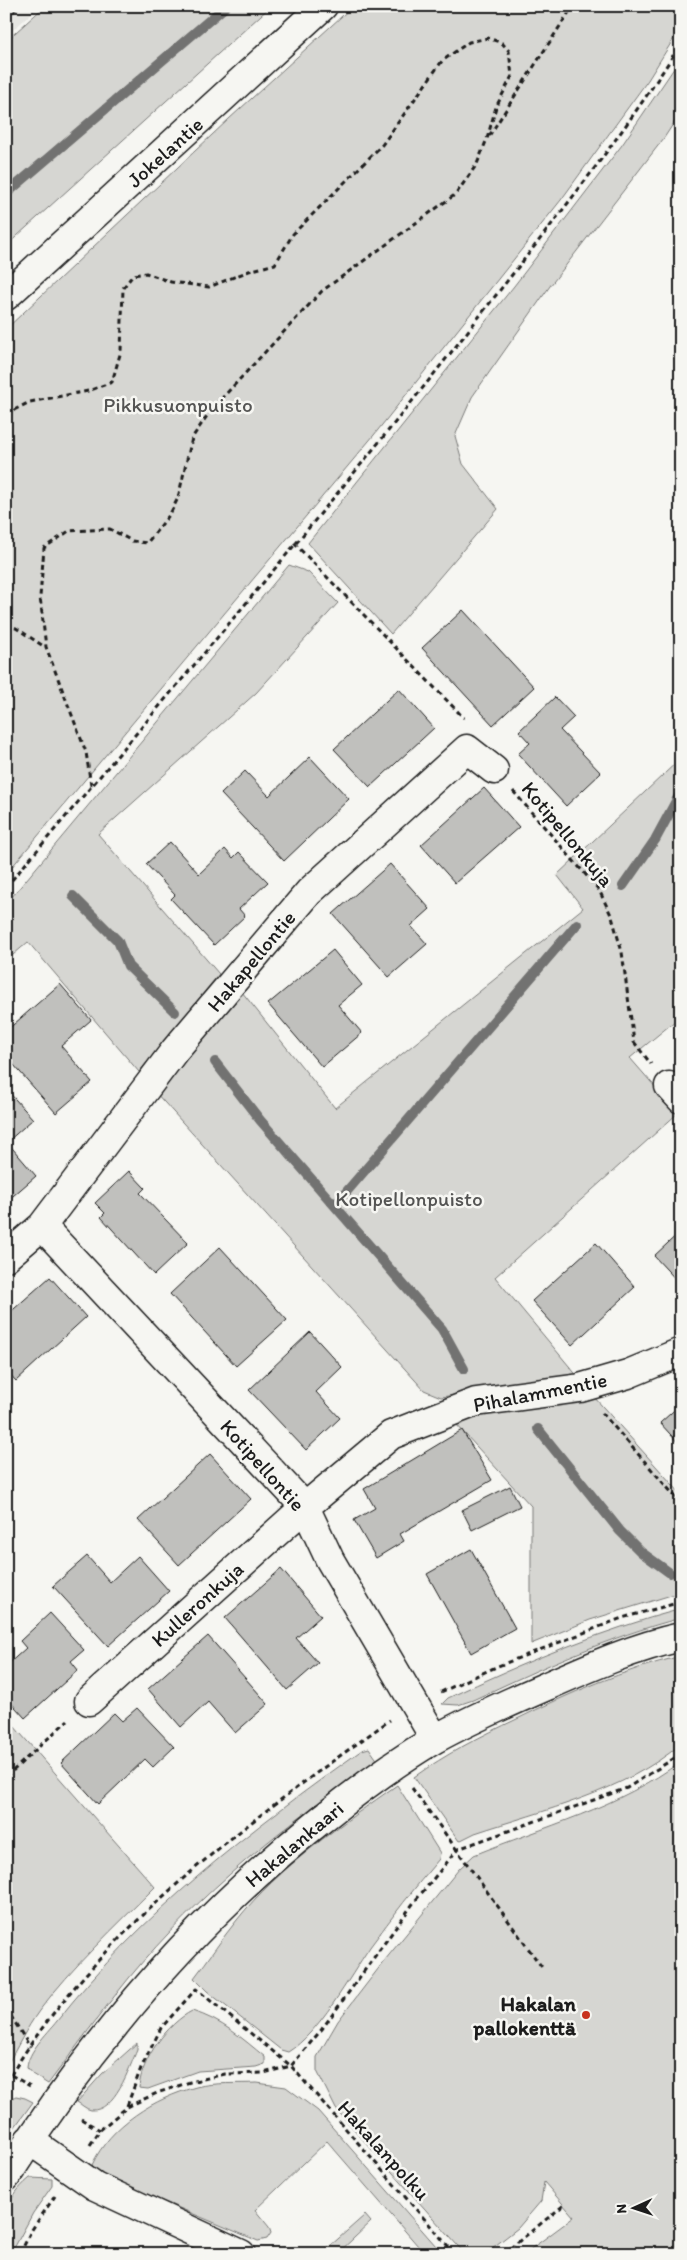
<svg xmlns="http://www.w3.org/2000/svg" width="687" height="2260" viewBox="0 0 687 2260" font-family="Itim,sans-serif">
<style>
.built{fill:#e6e6e2}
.green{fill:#d6d6d2;stroke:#797977}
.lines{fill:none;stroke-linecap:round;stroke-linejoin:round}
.stream{stroke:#727271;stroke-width:10}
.building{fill:#c0c0bd;stroke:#1c1c1c}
.minor-casing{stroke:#1c1c1c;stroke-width:31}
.secondary-casing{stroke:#1c1c1c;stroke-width:31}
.path{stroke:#1c1c1c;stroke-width:3;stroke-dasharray:5 4;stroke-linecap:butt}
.minor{stroke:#f6f6f2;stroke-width:28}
.secondary{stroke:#f6f6f2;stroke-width:28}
.rail{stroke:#1c1c1c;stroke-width:4}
.poi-dot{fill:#c8321e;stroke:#f6f6f2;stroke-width:2}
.labels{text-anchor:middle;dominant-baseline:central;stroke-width:5;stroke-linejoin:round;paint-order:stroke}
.street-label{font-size:21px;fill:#1c1c1c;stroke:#f6f6f2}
.park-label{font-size:21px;fill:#545453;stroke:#f6f6f2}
.poi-label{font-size:21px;font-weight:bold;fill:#1c1c1c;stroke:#f6f6f2;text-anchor:end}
</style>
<rect width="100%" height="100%" fill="#f6f6f2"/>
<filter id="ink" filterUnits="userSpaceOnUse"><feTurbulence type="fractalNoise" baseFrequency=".02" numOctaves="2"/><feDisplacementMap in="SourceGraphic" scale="10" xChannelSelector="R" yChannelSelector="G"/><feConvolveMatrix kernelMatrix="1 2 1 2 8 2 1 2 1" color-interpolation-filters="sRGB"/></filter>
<g filter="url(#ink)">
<path class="built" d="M6 6H40L6 36Z"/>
<path class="green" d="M45 6H271L6 246V41Z
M353 6H681V27L648 80 561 200 374 435 6 874V329L229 119Z
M681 58V112L664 138 550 286 472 397 455 436 463 464 498 509 391 634 308 543 514 286 622 145Z
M289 565 308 572 338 603 256 693 98 834 219 974 139 1072 28 942 6 961V904Z
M681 758V1016L630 1058 678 1113 495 1277 579 1378 441 1397 424 1390 155 1092 238 987 335 1108 583 908 557 875Z
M594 1397 681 1494V1592L590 1620 531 1644V1506L455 1423 477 1412Z
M681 1609V1618C608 1637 541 1668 473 1700L458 1705 442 1704 448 1698C524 1662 600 1631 681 1609Z
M681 1656V1744C624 1792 544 1810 475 1833L459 1841 414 1777C446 1754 481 1736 517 1719 570 1693 623 1670 681 1656Z
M6 1717 155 1887C115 1927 73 1966 39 2011 26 2029 17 2048 6 2067Z
M369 1748 378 1761C287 1822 199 1893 129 1978 101 2012 75 2049 48 2084L32 2074 27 2068C28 2051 47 2034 57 2021 142 1913 251 1829 362 1750Z
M681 1761V2254H524L574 2217 544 2182 541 2201 518 2228 487 2252 465 2254 336 2109 317 2071V2057L338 2021 385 1960 459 1869 474 1855C543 1827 620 1807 681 1761Z
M397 1785 440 1853 439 1859C415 1887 392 1917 370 1947 349 1978 319 2033 288 2052L281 2050 207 1991 194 1978C209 1959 222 1938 237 1920 278 1868 343 1823 397 1785Z
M192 2011C222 2020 242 2038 265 2057V2064L256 2067 198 2071 148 2089 139 2088C141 2059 168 2023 192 2011Z
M137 2043V2050C129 2068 115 2112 91 2110 86 2109 82 2105 77 2102L102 2074Z
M257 2083 286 2087 318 2111 443 2254H425L327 2141 255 2210 269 2227 271 2233 267 2239 258 2241 103 2176 92 2165C110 2125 155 2098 196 2087 215 2082 238 2084 257 2083Z
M16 2096 25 2098 33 2102 6 2139V2100Z
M30 2178 52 2179V2186L33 2213 11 2254H6C6 2220 1 2202 30 2178Z
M365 2215 371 2222 337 2254H321Z"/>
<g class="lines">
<path class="stream" d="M6 194 226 6
M623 886 655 840 681 792
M73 896 118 941 128 966 175 1012
M215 1062 260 1120 442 1329 464 1369
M335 1205 577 924
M538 1429 620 1531 641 1552 670 1573"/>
</g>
<path class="building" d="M463 610 534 687 493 725 422 648Z
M399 689 434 728 370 787 334 749Z
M555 697 574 717 560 730 601 773 566 806 518 754 530 743 519 731Z
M310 757 349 799 284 861 221 794 245 771 269 796Z
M484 788 519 827 455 883 421 845Z
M170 842 199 874 225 849 233 858 239 852 268 882 239 909 245 916 214 945 171 899 175 895 146 864Z
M390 864 430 909 411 926 427 944 389 977 333 914Z
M333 950 362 985 338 1005 362 1033 322 1067 268 1004Z
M60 984 91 1020 61 1046 92 1082 56 1113 6 1056V1031Z
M6 1089 33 1119 7 1142 36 1176 6 1202Z
M129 1171 145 1188 140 1193 188 1243 154 1275 101 1217 105 1213 95 1203Z
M681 1231V1285L654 1256Z
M596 1243 635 1287 572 1345 532 1301Z
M220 1247 287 1320 236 1366 170 1294Z
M50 1277 86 1317 16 1381 6 1370V1316Z
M310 1332 342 1367 316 1392 340 1418 306 1450 249 1390Z
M681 1404V1446L660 1423Z
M462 1430 492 1480 400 1534 404 1541 376 1558 354 1520 375 1508 364 1489Z
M210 1454 251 1499 179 1565 138 1520Z
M510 1486 520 1506 472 1530 462 1510Z
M471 1549 515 1628 471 1653 427 1574Z
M87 1556 110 1582 138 1556 169 1591 108 1646 53 1586Z
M281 1569 321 1616 296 1638 318 1663 287 1690 225 1618Z
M50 1613 84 1650 71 1661 78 1670 25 1718 6 1697V1666L26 1648 20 1641Z
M208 1636 268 1704 235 1733 208 1702 181 1727 148 1689Z
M137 1708 174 1747 153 1767 145 1759 98 1804 61 1763 114 1713 122 1721Z"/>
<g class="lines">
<defs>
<path id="minor" d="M669 1086 681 1099
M42 1226 305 1507 330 1560 435 1739
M6 1257 42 1226 175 1050 309 892 467 749 494 770
M89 1701 305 1507 391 1435 476 1402 580 1388 628 1374 681 1352
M29 2140 95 2186 241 2254
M6 2177C92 2041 197 1918 322 1819 358 1790 396 1762 435 1739 471 1719 510 1702 547 1686 590 1667 635 1647 681 1637"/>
<path id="secondary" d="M6 296 323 6"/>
</defs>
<use href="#minor" class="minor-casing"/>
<use href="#secondary" class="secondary-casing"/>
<path class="path" d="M489 136 573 6
M6 414 30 402 88 391 112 382 121 351 123 288 133 275 146 273 171 282 209 287 249 271 275 264 293 234 382 145 442 61 469 42 488 38 502 43 509 51 512 76 496 107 487 139 477 164 456 194 322 291 211 410 192 438 178 498 170 514 147 543 132 541 110 529 69 531 44 548 40 597 46 647 86 752 91 786
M294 543 464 718
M6 626 16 628 45 647
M513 791 599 890 612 917 622 952 634 1042 651 1064
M6 887C162 703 319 520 468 331 541 237 618 144 681 43
M602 1413 681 1503
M441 1692 498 1666 622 1618 681 1602
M6 1777 68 1720
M412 1788 544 1970
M6 2008 30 2047
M11 2075 30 2086
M6 2083C93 1934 251 1819 390 1720
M127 2106 141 2068 161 2028 196 1989 291 2066 455 2254
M81 2119 100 2130
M90 2145 100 2130 127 2107 157 2093 190 2082 225 2074 264 2073 291 2066 322 2029 415 1901 458 1849 627 1788 681 1754
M20 2254 31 2231 55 2196
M503 2254 564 2205"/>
<use href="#minor" class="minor"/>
<use href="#secondary" class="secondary"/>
<path class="rail" d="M6 17 18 6"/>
</g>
</g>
<circle class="poi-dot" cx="586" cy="2015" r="5"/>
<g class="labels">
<g class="street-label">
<text transform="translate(165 152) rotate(-42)">Jokelantie</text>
<text transform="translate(568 834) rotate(50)">Kotipellonkuja</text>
<text transform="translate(251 961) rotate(-50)">Hakapellontie</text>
<text transform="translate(540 1392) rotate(-11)">Pihalammentie</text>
<text transform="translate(263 1465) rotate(48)">Kotipellontie</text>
<text transform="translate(197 1604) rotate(-42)">Kulleronkuja</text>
<text transform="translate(294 1844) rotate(-40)">Hakalankaari</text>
<text transform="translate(384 2150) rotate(48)">Hakalanpolku</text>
</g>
<g class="park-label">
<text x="178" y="404">Pikkusuonpuisto</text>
<text x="409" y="1198">Kotipellonpuisto</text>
</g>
<g class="poi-label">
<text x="576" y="2003">Hakalan<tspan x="576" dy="24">pallokenttä</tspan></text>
</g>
</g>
<rect width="687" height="2260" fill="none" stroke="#f6f6f2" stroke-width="25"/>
<rect x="12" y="12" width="662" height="2235" fill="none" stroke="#1c1c1c" stroke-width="2" filter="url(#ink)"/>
<g transform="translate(634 2208) rotate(267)" stroke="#f6f6f2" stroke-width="4" paint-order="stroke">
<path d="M0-4L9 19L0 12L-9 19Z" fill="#1c1c1c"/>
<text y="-8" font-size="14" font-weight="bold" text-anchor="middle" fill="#1c1c1c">N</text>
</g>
</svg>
